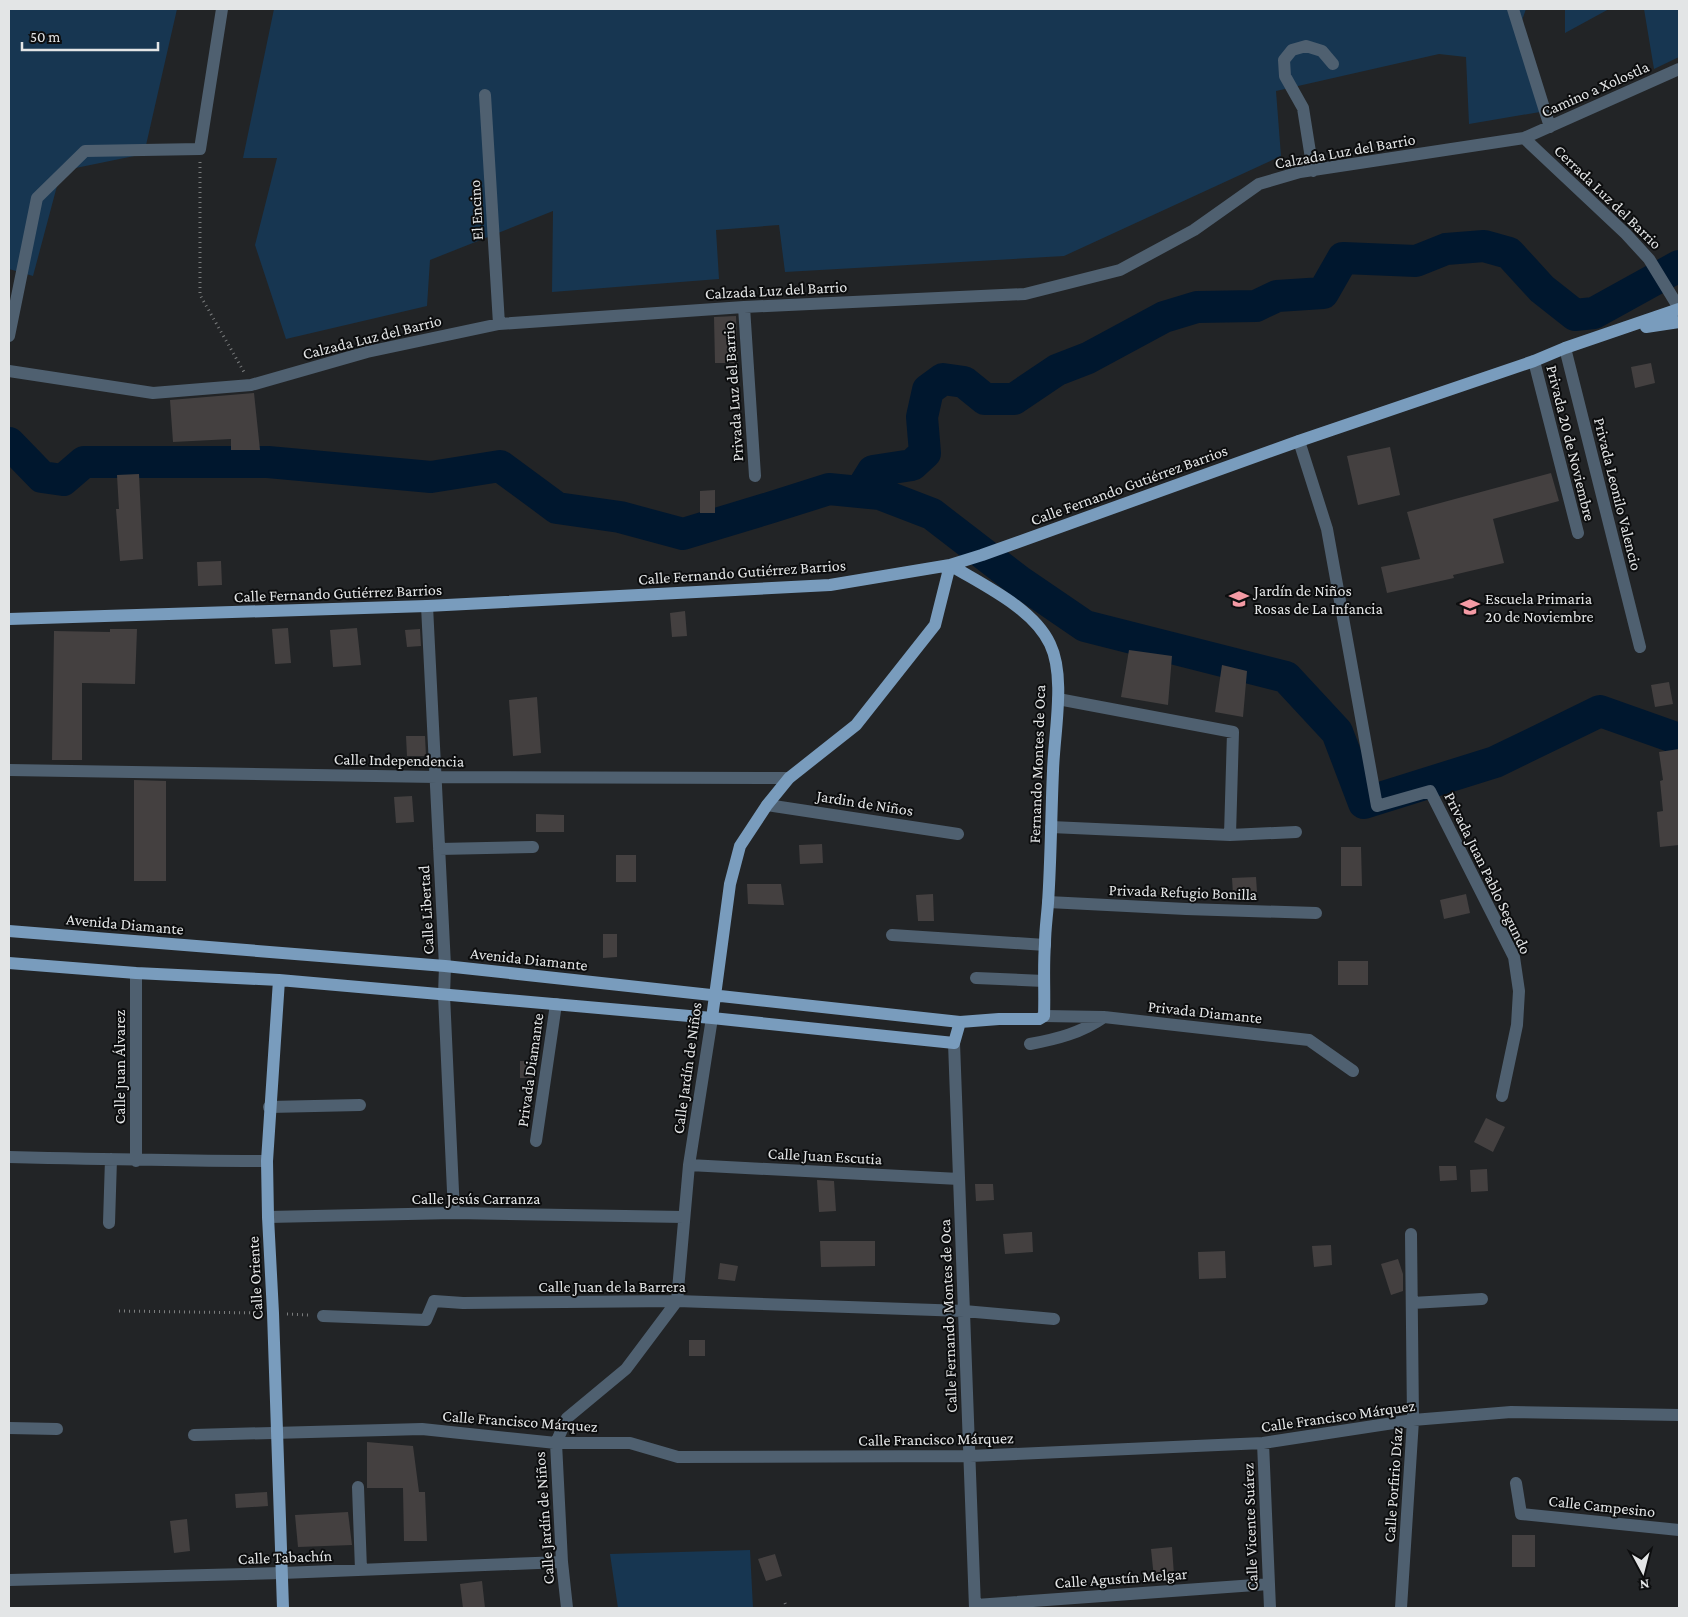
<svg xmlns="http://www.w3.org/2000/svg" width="1688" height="1617" viewBox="0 0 1688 1617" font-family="'Crimson Pro',serif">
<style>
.green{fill:#173651}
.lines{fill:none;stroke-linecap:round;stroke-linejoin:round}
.river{stroke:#00172e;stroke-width:32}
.building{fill:#444040}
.path{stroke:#7a7c7d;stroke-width:3;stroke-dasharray:1 4;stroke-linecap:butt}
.minor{stroke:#4f6070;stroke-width:12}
.major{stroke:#799cbd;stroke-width:12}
.labels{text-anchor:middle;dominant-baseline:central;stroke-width:4;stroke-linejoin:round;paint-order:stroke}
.street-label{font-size:16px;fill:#e3e5e6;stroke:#0c0d0e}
.poi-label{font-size:16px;fill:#e3e5e6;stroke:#0c0d0e;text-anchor:start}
</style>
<rect width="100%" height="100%" fill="#222426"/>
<path class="green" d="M9 9H177L144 154 61 171 33 276 9 269Z
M274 9H1526L1521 23 1540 112 1469 124 1466 57 1439 54 1276 91 1281 156 1064 256 785 272 779 225 716 230 719 279 552 292 553 211 430 260 427 306 286 339 255 245 277 158H243Z
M1565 9H1609L1565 33Z
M1644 9H1679V57L1654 69Z
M750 1550 753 1608H618L610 1554Z"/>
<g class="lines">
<path class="river" d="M9 443 42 477 63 480 84 462H268L431 477 500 466 557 508 620 517 683 534 769 508 829 489 880 494 932 514 1019 581 1085 626 1286 677 1337 732 1364 803 1495 762 1600 711 1679 739
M860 492 873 471 912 465 925 453 922 417 928 390 943 379 964 382 985 399H1014L1057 370 1088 358 1164 317 1197 307 1256 306 1277 296 1323 293 1343 258 1416 261 1446 249 1484 246 1509 253 1542 289 1575 315 1594 313 1679 266"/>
</g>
<path class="building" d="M736 316 738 363H715L714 317Z
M1651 363 1655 383 1635 388 1631 367Z
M254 393 260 450H231V439L173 442 170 400Z
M1390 447 1400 495 1358 505 1347 456Z
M1551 473 1559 501 1493 519 1504 563 1453 575 1454 578 1387 593 1381 567 1420 559 1407 512Z
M139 474 143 559 120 561 116 509H119L117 475Z
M715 490V513H700V491Z
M221 561 222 585 198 586 197 562Z
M685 611 687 636 672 637 670 613Z
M288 628 291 663 275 664 272 629Z
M357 628 361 665 333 667 330 630Z
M110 629H137L135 684 82 683V760H52L54 631 110 632Z
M420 629 421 646 407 647 405 630Z
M1129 650 1172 656 1168 705 1121 697Z
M1222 665 1247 671 1243 717 1215 712Z
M1669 682 1673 704 1655 707 1651 685Z
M537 697 541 753 513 756 509 700Z
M406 736H425L426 756H407Z
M1679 749V845L1660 847 1657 812 1663 811 1660 781 1663 780 1659 752Z
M134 780 166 781V881H134Z
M412 796 414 822 396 823 394 797Z
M536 814 564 815V832H536Z
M822 844 823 863 800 864 799 845Z
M1341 847H1361L1362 886H1341Z
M616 855H636V882H616Z
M1256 877 1257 892 1233 894 1232 878Z
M747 884H781L784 905 748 904Z
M933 894 934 921H918L916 895Z
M1466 894 1470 913 1444 919 1440 900Z
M603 934H617V957L603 958Z
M1338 961H1368V985H1338Z
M520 1061H536V1078H520Z
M1486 1118 1505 1127 1493 1152 1474 1142Z
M1439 1166H1456L1457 1180 1440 1181Z
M1487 1169 1488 1191 1471 1192 1470 1170Z
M817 1180 834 1181 836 1211 819 1212Z
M975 1184H993L994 1200 976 1201Z
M1032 1232 1033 1252 1005 1254 1003 1234Z
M820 1241H875V1266L821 1267Z
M1331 1245 1332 1265 1314 1267 1312 1246Z
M1225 1251 1226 1278 1199 1279 1198 1252Z
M1398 1259 1403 1274V1291L1391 1295 1381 1264Z
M720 1263 738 1266 735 1281 718 1279Z
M689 1340H705V1356H689Z
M367 1442 413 1446 419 1492H425L427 1541H404L403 1488H367Z
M267 1492 268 1506 236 1508 235 1494Z
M348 1512 352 1545 298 1547 295 1515Z
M187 1519 190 1551 174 1553 170 1521Z
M1512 1535H1535V1567H1512Z
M1172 1547 1174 1575 1154 1578 1151 1549Z
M775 1554 782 1576 766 1581 758 1559Z
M482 1581 485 1608H463L460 1584Z"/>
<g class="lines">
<path class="path" d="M200 162V295L244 372
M119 1311 259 1313
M287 1314 308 1315
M785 1603 787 1608"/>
<path class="minor" d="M1513 9 1550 127
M485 95 499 324
M1524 138 1626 234 1649 259 1679 308
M1313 171 1303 108 1285 76 1284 60 1292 50 1306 46 1322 51 1333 64
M744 307 755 476
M9 336 37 198 85 151 200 149 222 9
M1565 348 1640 647
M1534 361 1578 533
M9 371 153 393 251 385 367 352 499 324 744 307 1025 294 1120 270 1194 230 1259 184 1300 172 1524 138 1679 69
M1299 441 1327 529 1377 806 1430 791 1514 957 1519 991 1517 1025 1502 1096
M427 606 445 966 444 995 454 1213
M1058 699 1233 732 1230 835
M9 770 436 777 789 778
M767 805 958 834
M1051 827 1230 835 1296 832
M439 849 533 847
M1048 902 1186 909 1316 913
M892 935 1045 945
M976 978 1044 981
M1044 1016 1104 1017 1309 1040 1353 1071
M954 1043 975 1608
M1030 1044C1057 1039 1081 1033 1104 1017
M269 1107 360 1105
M536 1141 556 1004
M9 1157C95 1159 181 1161 267 1161
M136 1161V973
M689 1165 959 1179
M268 1217 454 1213 684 1217
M109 1223 111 1159
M1412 1303 1482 1299
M323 1316 426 1320 434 1301 463 1303 677 1301 964 1311 1054 1319
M9 1428 57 1429
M194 1435 422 1429 556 1443H630L678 1457 970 1456 1263 1443 1413 1420 1511 1412 1679 1415
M1263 1443 1270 1608
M1516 1483 1521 1514 1679 1530
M358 1487 361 1570
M9 1580 282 1573 562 1562
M976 1605 1269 1584
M567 1608 562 1562 556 1443 567 1418 626 1369 677 1301 689 1165 712 1018
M1401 1608 1413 1420 1411 1234"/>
<path class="major" d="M1646 327 1679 322
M9 619 427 606 830 585 950 565 982 555 1299 441 1534 361 1565 348 1679 309
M9 931 445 966 960 1022 999 1019H1039L1044 1016C1045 992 1043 968 1045 944 1045 930 1047 917 1048 903 1051 859 1051 815 1053 771 1054 733 1066 677 1050 644 1033 608 983 585 950 565L935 625 856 725 789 778 767 805 740 846 730 884 712 1018
M9 963 136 973 279 980 712 1018 954 1043 960 1022
M279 980 267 1161 268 1217 273 1313 283 1608"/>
</g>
<defs>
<symbol id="school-bare" viewBox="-9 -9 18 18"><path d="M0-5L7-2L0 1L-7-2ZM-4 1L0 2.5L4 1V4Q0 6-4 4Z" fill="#f49aa4" stroke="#0c0d0e" stroke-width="2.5" paint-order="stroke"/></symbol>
</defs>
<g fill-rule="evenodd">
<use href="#school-bare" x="1225" y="585" width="28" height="28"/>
<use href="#school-bare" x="1456" y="593" width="28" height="28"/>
</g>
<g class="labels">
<g class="street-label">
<text transform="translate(1595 89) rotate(-24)">Camino a Xolostla</text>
<text transform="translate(1345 151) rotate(-10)">Calzada Luz del Barrio</text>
<text transform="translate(1608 197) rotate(44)">Cerrada Luz del Barrio</text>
<text transform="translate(476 210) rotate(-93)">El Encino</text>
<text transform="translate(776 290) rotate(-3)">Calzada Luz del Barrio</text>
<text transform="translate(372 337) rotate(-14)">Calzada Luz del Barrio</text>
<text transform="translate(733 392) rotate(-94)">Privada Luz del Barrio</text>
<text transform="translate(1571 443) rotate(76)">Privada 20 de Noviembre</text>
<text transform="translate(1129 485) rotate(-20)">Calle Fernando Gutiérrez Barrios</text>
<text transform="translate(1618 494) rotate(76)">Privada Leonilo Valencio</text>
<text transform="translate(742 572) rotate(-4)">Calle Fernando Gutiérrez Barrios</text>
<text transform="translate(338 593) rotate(-2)">Calle Fernando Gutiérrez Barrios</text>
<text transform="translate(399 760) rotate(1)">Calle Independencia</text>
<text transform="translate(1037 764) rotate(-88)">Fernando Montes de Oca</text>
<text transform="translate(865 803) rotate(9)">Jardin de Niños</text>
<text transform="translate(1488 873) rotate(64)">Privada Juan Pablo Segundo</text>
<text transform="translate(1183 892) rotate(2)">Privada Refugio Bonilla</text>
<text transform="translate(426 910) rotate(-93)">Calle Libertad</text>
<text transform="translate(125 924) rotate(5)">Avenida Diamante</text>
<text transform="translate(529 959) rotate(6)">Avenida Diamante</text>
<text transform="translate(1205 1012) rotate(6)">Privada Diamante</text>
<text transform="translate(119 1067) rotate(-90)">Calle Juan Álvarez</text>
<text transform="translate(687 1068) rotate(-82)">Calle Jardín de Niños</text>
<text transform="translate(530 1070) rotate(-82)">Privada Diamante</text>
<text transform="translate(825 1156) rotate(3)">Calle Juan Escutia</text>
<text x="476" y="1198">Calle Jesús Carranza</text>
<text transform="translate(255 1278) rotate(-93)">Calle Oriente</text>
<text x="612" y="1286">Calle Juan de la Barrera</text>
<text transform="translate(948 1316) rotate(-92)">Calle Fernando Montes de Oca</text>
<text transform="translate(1338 1416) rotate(-8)">Calle Francisco Márquez</text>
<text transform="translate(520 1421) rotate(4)">Calle Francisco Márquez</text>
<text transform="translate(936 1439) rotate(-1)">Calle Francisco Márquez</text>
<text transform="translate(1393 1485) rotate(-86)">Calle Porfirio Díaz</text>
<text transform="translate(1602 1506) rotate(6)">Calle Campesino</text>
<text transform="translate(544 1518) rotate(-94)">Calle Jardín de Niños</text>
<text transform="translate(1250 1527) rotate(-92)">Calle Vicente Suárez</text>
<text transform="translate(285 1557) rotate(-2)">Calle Tabachín</text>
<text transform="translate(1121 1578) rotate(-4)">Calle Agustín Melgar</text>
</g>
<g class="poi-label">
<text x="1254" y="590">Jardín de Niños<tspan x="1254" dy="18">Rosas de La Infancia</tspan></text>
<text x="1485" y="598">Escuela Primaria<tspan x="1485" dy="18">20 de Noviembre</tspan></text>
</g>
</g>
<rect width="1688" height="1617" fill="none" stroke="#e3e5e6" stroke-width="20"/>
<g transform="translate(1643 1572) rotate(173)" stroke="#0c0d0e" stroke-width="4" paint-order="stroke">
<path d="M0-4L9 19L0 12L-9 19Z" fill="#e3e5e6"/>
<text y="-8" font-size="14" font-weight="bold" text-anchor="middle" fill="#e3e5e6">N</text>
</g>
<path d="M22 42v8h136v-8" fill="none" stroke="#e3e5e6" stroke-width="2.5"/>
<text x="30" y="42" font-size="15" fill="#e3e5e6" stroke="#0c0d0e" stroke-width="4" paint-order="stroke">50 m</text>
</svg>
